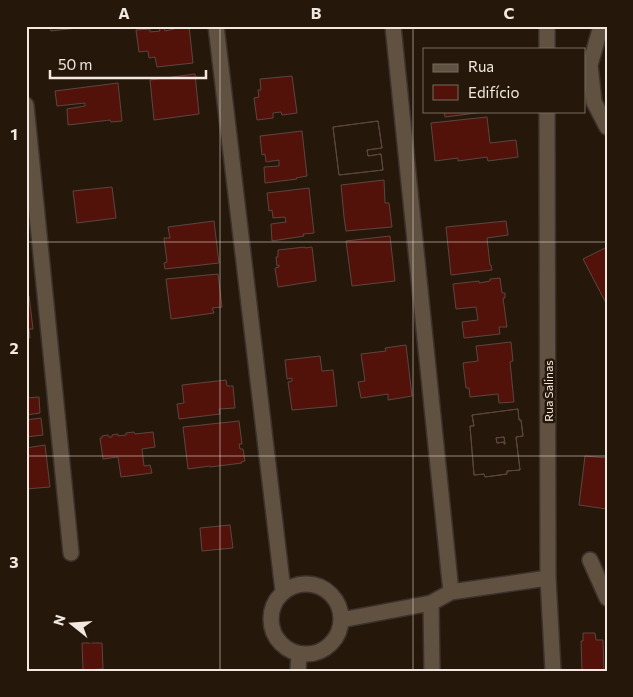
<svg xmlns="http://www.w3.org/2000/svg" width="633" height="697" viewBox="0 0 633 697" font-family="Commissioner,sans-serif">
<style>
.building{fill:#531209;stroke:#5c4541;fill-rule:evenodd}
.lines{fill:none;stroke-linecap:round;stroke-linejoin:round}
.minor-casing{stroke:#3c322d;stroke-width:18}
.minor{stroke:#615141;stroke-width:15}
.grid{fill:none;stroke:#f2e8df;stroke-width:1;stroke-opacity:0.55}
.labels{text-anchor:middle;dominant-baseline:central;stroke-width:5;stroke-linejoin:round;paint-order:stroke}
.street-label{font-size:12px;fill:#f2e8df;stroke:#25180a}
.neatline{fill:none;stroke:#f2e8df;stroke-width:2}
.grid-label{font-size:16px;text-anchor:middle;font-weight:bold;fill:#f2e8df}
</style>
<rect width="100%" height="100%" fill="#25180a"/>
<path class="building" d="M50 26H95L51 31Z
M189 26 193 63 157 67 155 57 149 58 148 51 139 52 136 30 150 29V32L160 31 159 27H164L165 31 174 29V27Z
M195 74 199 114 154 120 150 80Z
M292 76 297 113 282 115 281 112 273 113V118L257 120 254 98 259 97 258 90H261L260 79Z
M118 83 122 121 111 122 110 120 68 125 67 109 85 106V103L57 106 55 91Z
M444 111H492L445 117Z
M487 117 490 143 516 140 518 157 488 161 487 157 458 161V158L435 161 431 123Z
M378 121 382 148 367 150 368 156 381 154 383 170 339 175 333 127Z
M378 121 382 148 367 150 368 156 381 154 383 170 339 175 333 127Z
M302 131 307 176 296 178 297 179 265 183 264 167 279 166V160L266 162 265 154 262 155 260 136Z
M384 180 385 203H389L392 227 346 231 344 217 341 185Z
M112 187 116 218 77 223 73 191Z
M309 188 314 233 303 234 304 236 272 241 271 224 286 222 285 217 273 218 272 210 269 211 267 193Z
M214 221 219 263 165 269 164 263 167 262 164 238H170L168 227Z
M506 221 508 235 487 238 490 265H491L492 270 451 275 446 227Z
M390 236 395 281 352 286 346 241Z
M305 247V248L312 247 316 281 278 287 275 268 279 267V265L277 266 276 257H278V250Z
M607 247V305L583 259Z
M218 274 222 307 212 308 214 313 171 319 166 279Z
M500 278 502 293H505V298H503L507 327H499L500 334 464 338 462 322 478 320 476 307 456 309 453 284 479 281V283L490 281V279Z
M26 296H29L33 329H29L30 338H26Z
M511 342 513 361 510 362 514 402 499 403 498 394 470 397 469 388H466L463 363 478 361 476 346Z
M406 345 412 396 388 400V394L361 398 358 382 365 381 361 354 386 351 385 348Z
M320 356 322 371 333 370 337 406 292 410 288 382 292 381V378L287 379 285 360Z
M226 380 227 386H233L235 408 219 409 220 414 179 419 177 404 184 403 182 385Z
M39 397 40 413 26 415V398Z
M518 409 519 420H521L523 436 516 437 520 470 507 471V474L485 477 484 474 474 475 470 426H474L472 415ZM504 437 505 444H504V442L497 443 496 438Z
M518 409 519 420H521L523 436 516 437 520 470 507 471V474L485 477 484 474 474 475 470 426H474L472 415ZM504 437 505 444H504V442L497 443 496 438Z
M41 418 43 435 26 437V420Z
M239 421 242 444H239L240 449H243L245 461 241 462 242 463 210 467V466L188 469 183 427Z
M134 432 135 434 153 432 155 447 142 449 144 466 150 465 152 473 121 477 118 457 103 459 100 438H102V436L108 435 109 437H112V435L118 434V436L126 435V433Z
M45 445 50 487 26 489V448Z
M585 456 607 458V509L579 505Z
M230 525 233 548 202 551 200 528Z
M583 633H595L596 640H603L604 671H582L581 641H583Z
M82 643H102L103 669 83 670Z"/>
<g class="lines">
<defs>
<path id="minor" d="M216 26 283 591
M393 26 451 592
M547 26V49
M601 26 590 65 594 102 607 127
M26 105 71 553
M547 111 548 578 553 671
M590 560 607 598
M271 619a35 35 0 1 1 70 0a35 35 0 1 1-70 0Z
M431 603 432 671
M341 620 431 603 451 592 548 578
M298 671 299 654"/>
</defs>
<use href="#minor" class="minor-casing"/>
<use href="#minor" class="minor"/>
</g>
<path class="grid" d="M220 26V671M413 26V671M26 242H607M26 456H607"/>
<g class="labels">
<g class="street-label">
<text transform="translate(548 391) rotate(-90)">Rua Salinas</text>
</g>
</g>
<rect width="633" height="697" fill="none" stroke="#25180a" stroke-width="55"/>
<rect x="423" y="48" width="162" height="65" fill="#25180a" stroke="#776b5f"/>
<rect x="433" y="64" width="25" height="8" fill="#615141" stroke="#776b5f"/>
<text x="468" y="72" font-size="15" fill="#f2e8df">Rua</text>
<rect x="433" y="85" width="25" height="15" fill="#531209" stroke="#776b5f"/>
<text x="468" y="98" font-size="15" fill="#f2e8df">Edifício</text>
<g transform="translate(72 624) rotate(287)" stroke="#25180a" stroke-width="4" paint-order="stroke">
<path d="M0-4L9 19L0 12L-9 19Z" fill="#f2e8df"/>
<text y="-8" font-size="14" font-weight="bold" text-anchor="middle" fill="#f2e8df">N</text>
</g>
<path d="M50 70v8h156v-8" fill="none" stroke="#f2e8df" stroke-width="2.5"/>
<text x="58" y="70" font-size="15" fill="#f2e8df" stroke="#25180a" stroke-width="4" paint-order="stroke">50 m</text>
<rect x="28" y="28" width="578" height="642" class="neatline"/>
<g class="grid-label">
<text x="124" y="19">A</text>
<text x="316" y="19">B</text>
<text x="509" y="19">C</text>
<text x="14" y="140">1</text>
<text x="14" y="354">2</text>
<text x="14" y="568">3</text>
</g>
</svg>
